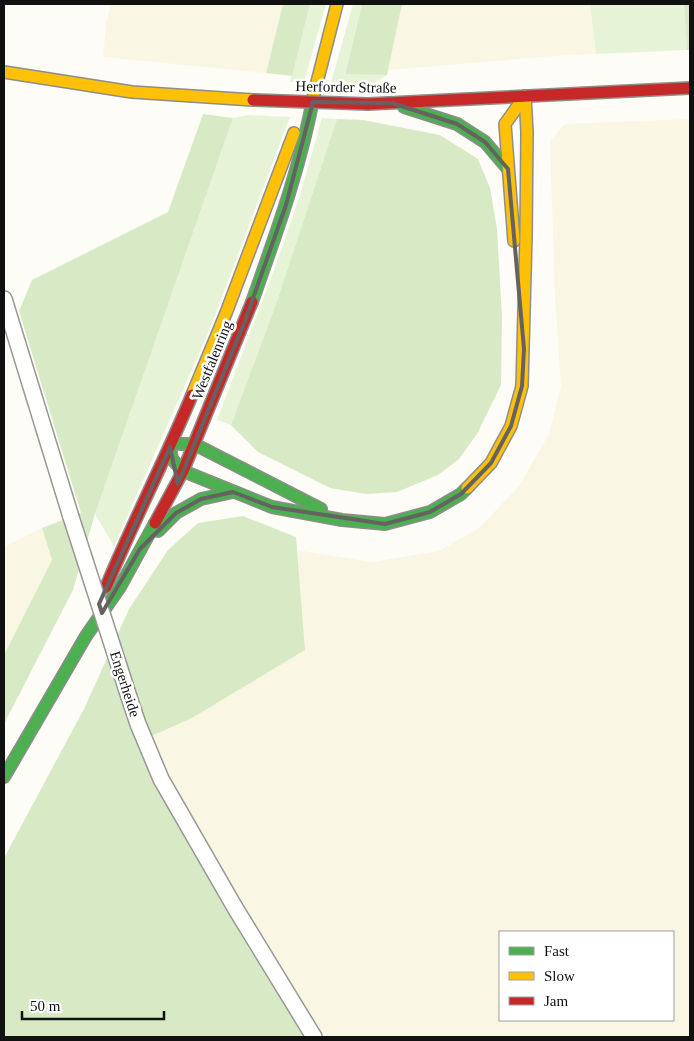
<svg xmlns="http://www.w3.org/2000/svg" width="694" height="1041" viewBox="0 0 694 1041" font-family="Georgia,serif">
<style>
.farmland{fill:#f9f7e4;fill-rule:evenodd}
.green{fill:#e7f3d7}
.forest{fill:#d8eac5}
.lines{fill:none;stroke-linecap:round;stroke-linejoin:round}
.street-casing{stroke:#979795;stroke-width:18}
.fast-casing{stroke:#8e8d8b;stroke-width:14}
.slow-casing{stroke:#8e8d8b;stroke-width:14}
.jam-casing{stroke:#8e8d8b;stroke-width:14}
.street{stroke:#fffffe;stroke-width:15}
.fast{stroke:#4caf50;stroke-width:11}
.slow{stroke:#ffc107;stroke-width:11}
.jam{stroke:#c62828;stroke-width:11}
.street-bridge-casing{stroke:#979795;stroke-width:18;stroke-linecap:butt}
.jam-bridge-casing{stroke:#8e8d8b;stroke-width:14;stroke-linecap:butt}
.street-bridge{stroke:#fffffe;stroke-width:15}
.jam-bridge{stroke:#c62828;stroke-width:11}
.marked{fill:none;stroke:#646362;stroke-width:4;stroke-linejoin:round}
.labels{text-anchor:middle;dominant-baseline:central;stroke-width:5;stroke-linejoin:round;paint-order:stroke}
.street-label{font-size:15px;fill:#111;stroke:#fff}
</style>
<rect width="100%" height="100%" fill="#fdfcf7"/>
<path class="farmland" d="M111 4H283L266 73 103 57 106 23Z
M402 4H590L596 54 553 56 388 70Z
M690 119V1037H306L145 739 192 718 304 650 297 550 371 562 439 551 479 528 519 486 549 434 561 387 555 297 550 141 565 124ZM500 932H673V1020H500Z
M42 528 52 560 4 655V547Z"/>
<path class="green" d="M310 4H326L304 82H290Z
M353 4H362L345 73 387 75 373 84 331 83Z
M590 4H684L687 50 596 54Z
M248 115 290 117 209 331 114 546 95 514 233 118Z
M322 118 337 119 277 301 231 425 217 420 274 270 300 195Z"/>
<path class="forest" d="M283 4H310L292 76 266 73Z
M362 4H402L387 75 345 74Z
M684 4H690V50H687Z
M203 114 233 118 95 514 73 590 4 724V655L52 560 42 528 81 513 19 311 32 280 168 212Z
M337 119 363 120 440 135 478 159 490 188 497 229 502 317 501 385 477 434 459 459 438 475 397 492 366 494 330 488 258 452 231 425 277 301Z
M243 516 296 537 305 650 192 718 145 739 306 1037H4V858L85 707 129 609 168 550 198 523Z"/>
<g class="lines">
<defs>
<path id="street" d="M4 299 71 517
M129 697 138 724 161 779 234 906 314 1037"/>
<path id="fast" d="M404 107 457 124 485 142 508 169
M252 302C276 234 301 166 314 94
M180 444H194L321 509
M170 447 172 459 183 471 272 507 342 520 385 524 430 512 461 494 467 488
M158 531 176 513 201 499 233 492
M4 777 86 636 120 587 155 523"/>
<path id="slow" d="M4 72 132 92 253 100
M314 94 337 4
M514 241 505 124 525 96
M192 395 226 313 294 133
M467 488 491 463 511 426 522 386 526 236 527 132 525 96"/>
<path id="jam" d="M368 104 690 88
M155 523 183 471 252 302
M106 587C133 522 165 460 192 395"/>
</defs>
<use href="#street" class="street-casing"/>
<use href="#fast" class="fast-casing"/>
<use href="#slow" class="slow-casing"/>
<use href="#jam" class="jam-casing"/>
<use href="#street" class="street"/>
<use href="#fast" class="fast"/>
<use href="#slow" class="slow"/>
<use href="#jam" class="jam"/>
<defs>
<path id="street-bridge" d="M71 517 129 697"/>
<path id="jam-bridge" d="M253 100 368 104"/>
</defs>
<use href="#street-bridge" class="street-bridge-casing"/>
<use href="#jam-bridge" class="jam-bridge-casing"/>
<use href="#street-bridge" class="street-bridge"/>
<use href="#jam-bridge" class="jam-bridge"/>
</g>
<path class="marked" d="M313 102 392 103 457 124 485 142 508 169 524 349 522 386 511 426 491 463 461 494 430 512 385 524 272 507 233 492 201 499 176 513 140 549 102 613 99 604 170 447 178 484 245 321 286 205Z"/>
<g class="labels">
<g class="street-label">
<text transform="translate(346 87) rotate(1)">Herforder Straße</text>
<text transform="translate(212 360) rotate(-68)">Westfalenring</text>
<text transform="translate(125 684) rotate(72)">Engerheide</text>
</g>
</g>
<rect width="694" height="1041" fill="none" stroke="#111111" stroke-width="10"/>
<rect x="499" y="931" width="175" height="90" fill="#ffffff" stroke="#a0a0a0"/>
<rect x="509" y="947" width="25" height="8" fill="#4caf50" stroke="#a0a0a0"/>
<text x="544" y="956" font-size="15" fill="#111111">Fast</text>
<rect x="509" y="972" width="25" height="8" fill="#ffc107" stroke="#a0a0a0"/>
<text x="544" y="981" font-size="15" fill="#111111">Slow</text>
<rect x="509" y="997" width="25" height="8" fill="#c62828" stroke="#a0a0a0"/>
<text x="544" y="1006" font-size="15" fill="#111111">Jam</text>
<path d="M22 1011v8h142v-8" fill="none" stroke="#111111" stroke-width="2.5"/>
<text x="30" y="1011" font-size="15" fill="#111111" stroke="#ffffff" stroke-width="4" paint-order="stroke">50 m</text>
</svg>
